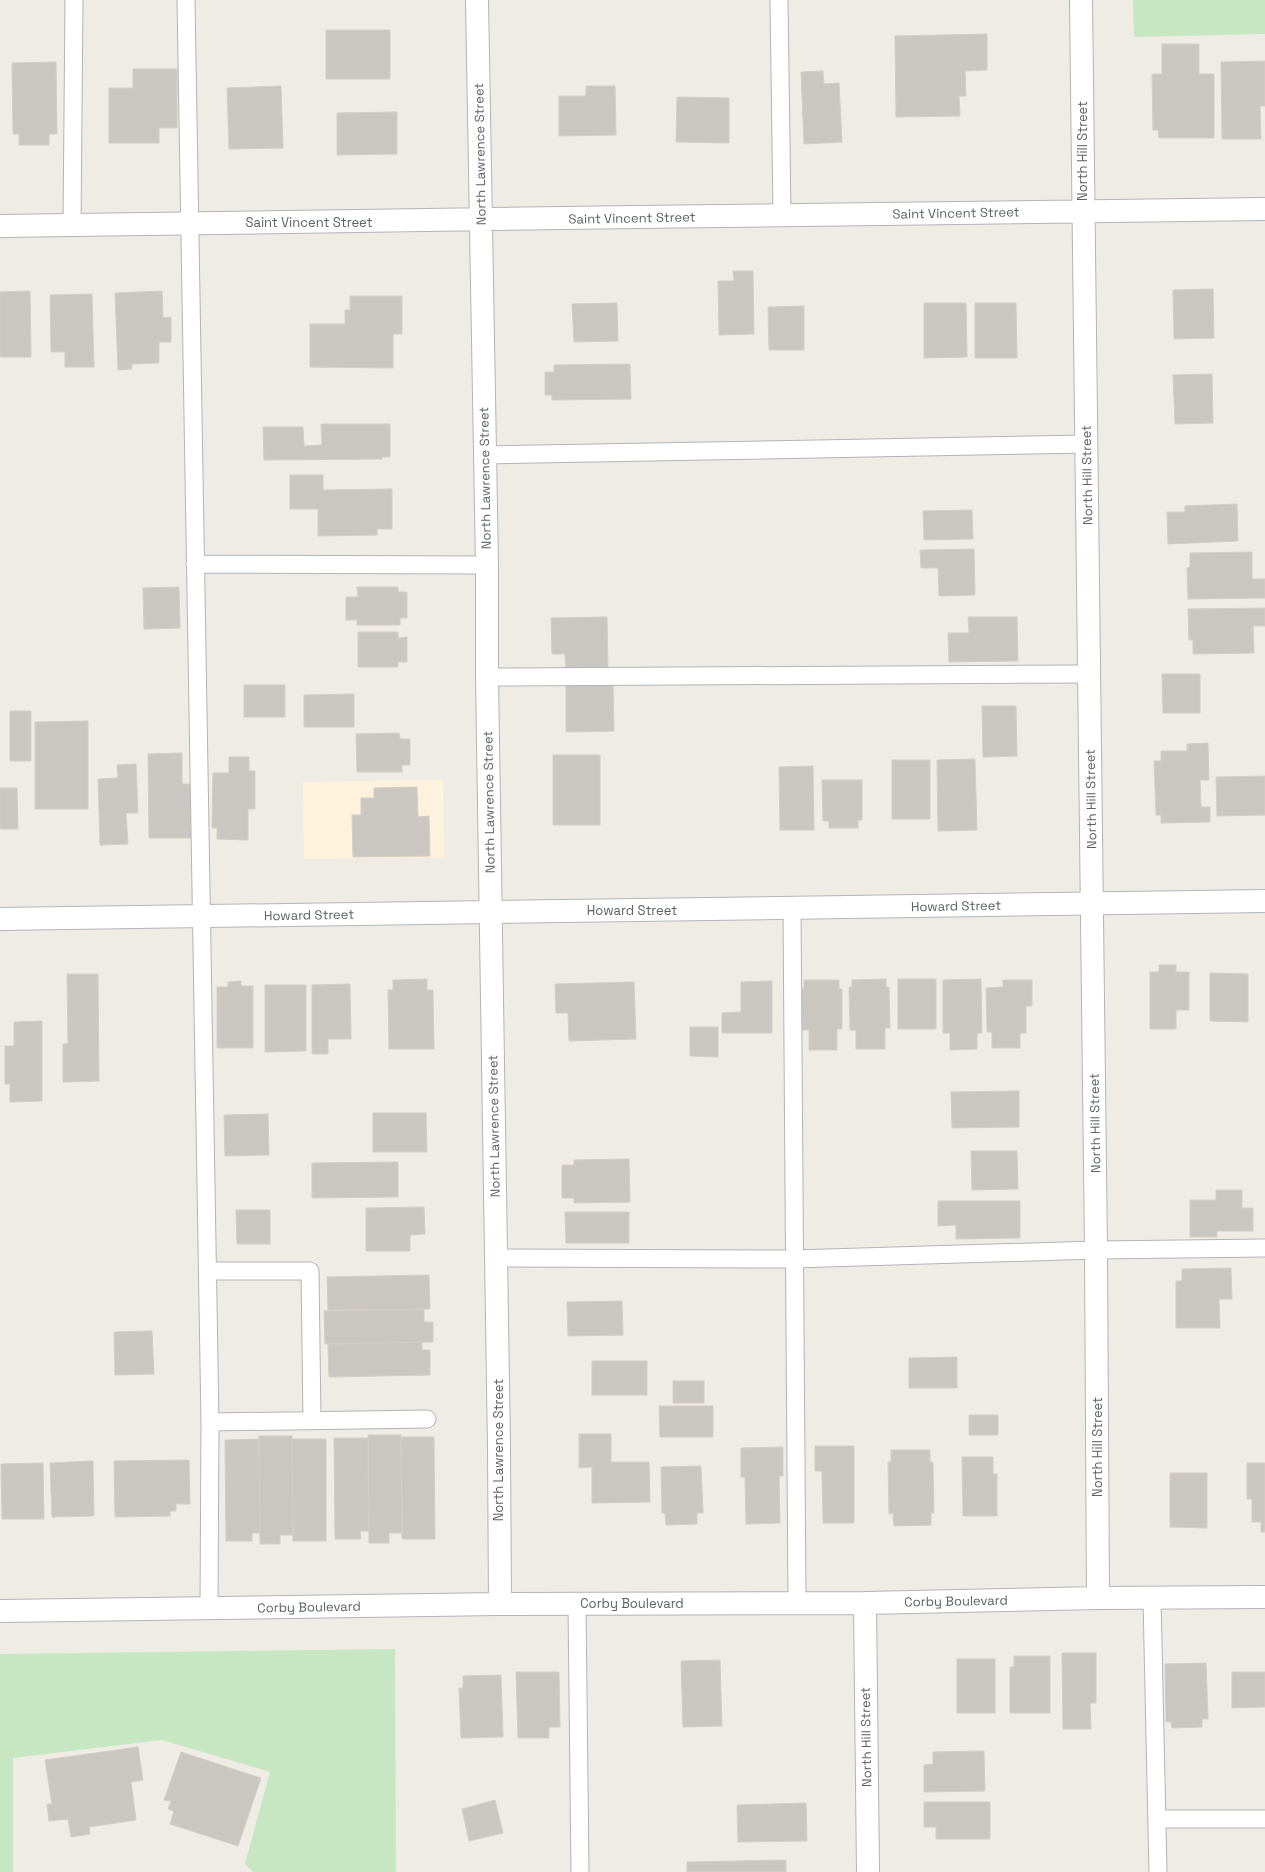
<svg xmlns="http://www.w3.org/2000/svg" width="1265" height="1872" viewBox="0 0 1265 1872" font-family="'Space Grotesk',sans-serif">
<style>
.commercial{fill:#fef2dc}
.green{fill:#c6e7c2}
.building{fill:#cac7c3;stroke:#d4cdc4}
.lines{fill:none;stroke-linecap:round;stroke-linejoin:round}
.lane-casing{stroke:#b1b4b8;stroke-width:19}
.street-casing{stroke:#b1b4b8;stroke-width:24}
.secondary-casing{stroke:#b2b6ba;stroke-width:24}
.lane{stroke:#fff;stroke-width:17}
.street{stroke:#fff;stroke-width:22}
.secondary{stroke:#fff;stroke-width:22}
.labels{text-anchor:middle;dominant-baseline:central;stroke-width:3.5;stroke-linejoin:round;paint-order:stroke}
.street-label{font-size:13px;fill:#5d6266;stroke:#fff}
</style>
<rect width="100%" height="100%" fill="#efece6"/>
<path class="commercial" d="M443 780 444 857 304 859 303 782Z"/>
<path class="green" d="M1133 0H1265V34L1134 37Z
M395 1649 396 1872H253L245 1864 270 1772 162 1740 13 1758V1872H0V1654Z"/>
<path class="building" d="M326 30H390V79H326Z
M987 34V70L965 71 966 96H959L960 116 896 117 895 36Z
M1162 44H1199V74H1214V138H1159L1158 130H1153L1152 74H1162Z
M1265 61V106H1260L1261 139H1222L1221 62Z
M56 62 57 134H49V145H19V134H13L12 63Z
M133 69H177V128H159V143H109V88H133Z
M823 71 824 84 839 83 842 142 804 144 801 72Z
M281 86 283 148 229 149 227 88Z
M586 86H615L616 135 559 136V96H586Z
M677 97 729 98V143L676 142Z
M397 112V154L337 155V113Z
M733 271H753L754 334 719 335 718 281H734Z
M1213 289 1214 338 1174 339 1173 290Z
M30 291 31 357H0V292Z
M162 291 163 318 171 317V342H159V363L132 364V369L118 370 115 293Z
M92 294 94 367H65V352H51L50 295Z
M350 296H402V334H393V368L310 367V324H345V310H350Z
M617 303 618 341 574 342 572 304Z
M924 303H966L967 357 924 358Z
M975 303H1016L1017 358H975Z
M804 306V350H769L768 307Z
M630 364 631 399 552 400V395H545V372H554V365Z
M1212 374 1213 423 1175 424 1173 375Z
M321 424H390V457H382V459L264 460 263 427H303L304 446 322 445Z
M290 475H323V490L392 489V529H377V535L318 536V509H290Z
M1237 504 1238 541 1168 544 1167 512H1185V506Z
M972 510 973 539 924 540 923 511Z
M974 549 975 595 939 596 938 568H921L920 550Z
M1252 552V579H1265V598L1188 599 1187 568 1190 567V553Z
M179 587 180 628 144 629 143 588Z
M357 587H398V592H407V618H400V625H357V620H346V597H358Z
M1265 608V626H1253L1254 653 1193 654V640H1189L1188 609Z
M607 617 608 668 566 669 565 654H552L551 618Z
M968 617H1017L1018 661 949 662 948 633H969Z
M358 632H398V638L407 637V662H398V667H358Z
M1162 674H1200V713H1163Z
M613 684 614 731 566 732V685Z
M244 685H285V717H244Z
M354 694V727H304V695Z
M982 706H1016L1017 756 983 757Z
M10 711H31V761H10Z
M88 721V809H35V722Z
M399 733 400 739H410V765H402V772H357L356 734Z
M1208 743 1209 780H1200L1201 807H1210V822L1161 823V815H1156L1154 761H1161V751H1187V744Z
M182 753V784H190L191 838H149L148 754Z
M553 755H600V825H553Z
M229 757H249V771H255V809H248V840L217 839V828H212L213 773H229Z
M975 759 977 830 938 831 937 760Z
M892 760H930V819H892Z
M136 764 138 813H126L128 844 100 845 98 779 118 778 117 765Z
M813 766 814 830H780L779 767Z
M1265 776V815L1217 816 1216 777Z
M822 780H862V820H858V828H829V821H823Z
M417 787 418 817 429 816 430 856 353 857 352 815H361V798H374V788Z
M0 788H17L18 829H0Z
M1159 965H1176V972H1189V1010H1176V1029H1150V972H1159Z
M1210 973 1248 974V1022L1210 1021Z
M67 974H98L99 1081 63 1082V1044H68Z
M427 979V990H433L434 1049H389L388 990H393V980Z
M886 979V987H889L890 1028H885V1049H856V1030H850L849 987H852V980Z
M898 979H936V1029H898Z
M981 979 982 1033H977V1049L950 1050V1033H943V980Z
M804 980H839V989H842V1029H837V1050H809V1030H802V989H804Z
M1003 980H1032V1006H1026V1033H1020V1048H992V1032H987L986 988 1003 987Z
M241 981V986H253V1048H217V987H228V982Z
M772 981V1033H722V1013L741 1012V982Z
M634 982 636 1039 569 1041 568 1013H556L555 984Z
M350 984 351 1039H328V1054H312V985Z
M265 985H306V1051L265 1052Z
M42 1021V1101L10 1102V1084H5V1046H14V1022Z
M690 1027H718V1057L690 1056Z
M1019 1091V1127L952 1128 951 1092Z
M373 1113H426L427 1152H373Z
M268 1114 269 1155 225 1156 224 1115Z
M971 1151H1017L1018 1189 972 1190Z
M629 1159 630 1202 574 1203V1198H562V1165H574V1160Z
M398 1162V1197L312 1198V1163Z
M1216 1190H1242V1208H1253V1231H1217V1237H1190V1200H1216Z
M938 1201H1020V1238L956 1239V1225L938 1226Z
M424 1207 425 1234 410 1235V1251H366V1208Z
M236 1210H270V1244H237Z
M565 1212H629V1243H566Z
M1231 1268 1232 1299H1219L1220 1328H1176V1281H1182V1269Z
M429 1275 430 1309 328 1310 327 1277Z
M622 1301 623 1335 568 1336 567 1302Z
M424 1309V1322H433V1342L325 1344 324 1311Z
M152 1331 154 1374 115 1375 114 1332Z
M422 1342V1350H430V1375L329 1377 328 1344Z
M957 1357V1388H909V1358Z
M592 1361H647V1395H592Z
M673 1381H704V1403H673Z
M659 1406H713V1437H660Z
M969 1415H998V1435H969Z
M579 1434H611V1462H649L650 1502 592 1503V1467L579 1468Z
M368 1435H401L402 1533H389V1543H369Z
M259 1436H292L293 1535H280V1544H260Z
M401 1437H434L435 1539H402Z
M334 1438H368L369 1531H360L361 1539H335Z
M259 1439 260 1533H252V1541H226L225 1440Z
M292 1439H326V1541H293Z
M815 1446H854V1523H823L822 1471H815Z
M783 1447V1476H779L780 1523 746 1524 745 1477H741V1448Z
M891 1450H930V1462H933L934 1513H931V1525L894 1526 893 1513 889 1514 888 1462H891Z
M962 1457H993V1474H997V1516H963Z
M189 1460 190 1504H176V1511H170V1516L115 1517 114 1461Z
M93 1461 94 1516 52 1517 50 1463Z
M43 1463 44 1519H2L1 1464Z
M1247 1463H1265V1532H1261V1522H1252V1499H1247Z
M701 1466 703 1513H697V1524L666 1525 665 1513H662L661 1467Z
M1170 1473H1207V1528L1170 1527Z
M1062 1653H1096V1703H1090L1091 1729H1063Z
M1014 1656H1050V1713H1010V1667H1014Z
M957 1659H995V1713H957Z
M720 1660 722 1726 683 1727 681 1661Z
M1206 1663 1208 1719H1202V1727L1172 1728 1171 1722H1166L1165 1664Z
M516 1672H559L560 1727H549V1738H518Z
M1232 1672H1265V1707L1232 1708Z
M501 1675 503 1737 461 1738 459 1688H463V1676Z
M138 1747 143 1780 131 1782 136 1820 89 1827 90 1834 71 1837 68 1819 49 1821 47 1804H52L45 1760Z
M984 1751 985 1791 924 1792V1765L933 1764V1752Z
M181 1752 261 1778 238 1846 170 1824 174 1811 168 1809 171 1801 164 1800Z
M495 1800 503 1833 469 1841 462 1809Z
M924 1802H990V1839H936V1827H924Z
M806 1803 807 1841 738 1842 737 1805Z
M786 1860V1872H687V1862Z"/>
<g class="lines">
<defs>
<path id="lane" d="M186 0 210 1422 209 1609
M779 0 782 214
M72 225 74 0
M484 455 1087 444
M195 564 487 565
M487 677 1089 674
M792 908 797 1603
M496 1258 794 1259 1096 1250 1265 1248
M208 1271H310L312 1420
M210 1422 427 1419
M1152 1598 1158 1872
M577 1604 580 1872
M1157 1819H1265"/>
<path id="street" d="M477 0 487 565V677L499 1447 500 1604
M1081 0 1096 1250 1098 1598
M0 226C422 220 843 214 1265 209
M865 1603 868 1872
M0 1611 500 1604 865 1603 1098 1598 1265 1597"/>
<path id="secondary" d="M0 919 1265 901"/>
</defs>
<use href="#lane" class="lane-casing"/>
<use href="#street" class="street-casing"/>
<use href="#secondary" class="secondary-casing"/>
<use href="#lane" class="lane"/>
<use href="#street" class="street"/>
<use href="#secondary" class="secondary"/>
</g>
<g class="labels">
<g class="street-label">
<text transform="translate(1082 151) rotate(-90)">North Hill Street</text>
<text transform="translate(480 154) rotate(-91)">North Lawrence Street</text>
<text transform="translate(956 213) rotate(-1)">Saint Vincent Street</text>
<text transform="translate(632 218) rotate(-1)">Saint Vincent Street</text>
<text x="309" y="222">Saint Vincent Street</text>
<text transform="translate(1087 475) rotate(-91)">North Hill Street</text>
<text transform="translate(485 478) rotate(-91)">North Lawrence Street</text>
<text transform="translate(1091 799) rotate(-91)">North Hill Street</text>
<text transform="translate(489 802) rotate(-91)">North Lawrence Street</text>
<text transform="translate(956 906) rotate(-1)">Howard Street</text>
<text x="632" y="910">Howard Street</text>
<text transform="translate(309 915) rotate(-1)">Howard Street</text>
<text transform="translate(1095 1123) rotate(-91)">North Hill Street</text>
<text transform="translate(494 1126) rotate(-91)">North Lawrence Street</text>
<text transform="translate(1097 1447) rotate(-90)">North Hill Street</text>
<text transform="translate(498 1450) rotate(-90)">North Lawrence Street</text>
<text transform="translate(956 1601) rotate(-1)">Corby Boulevard</text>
<text x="632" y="1603">Corby Boulevard</text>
<text transform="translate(309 1607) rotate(-1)">Corby Boulevard</text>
<text transform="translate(866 1737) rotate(-91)">North Hill Street</text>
</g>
</g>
</svg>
